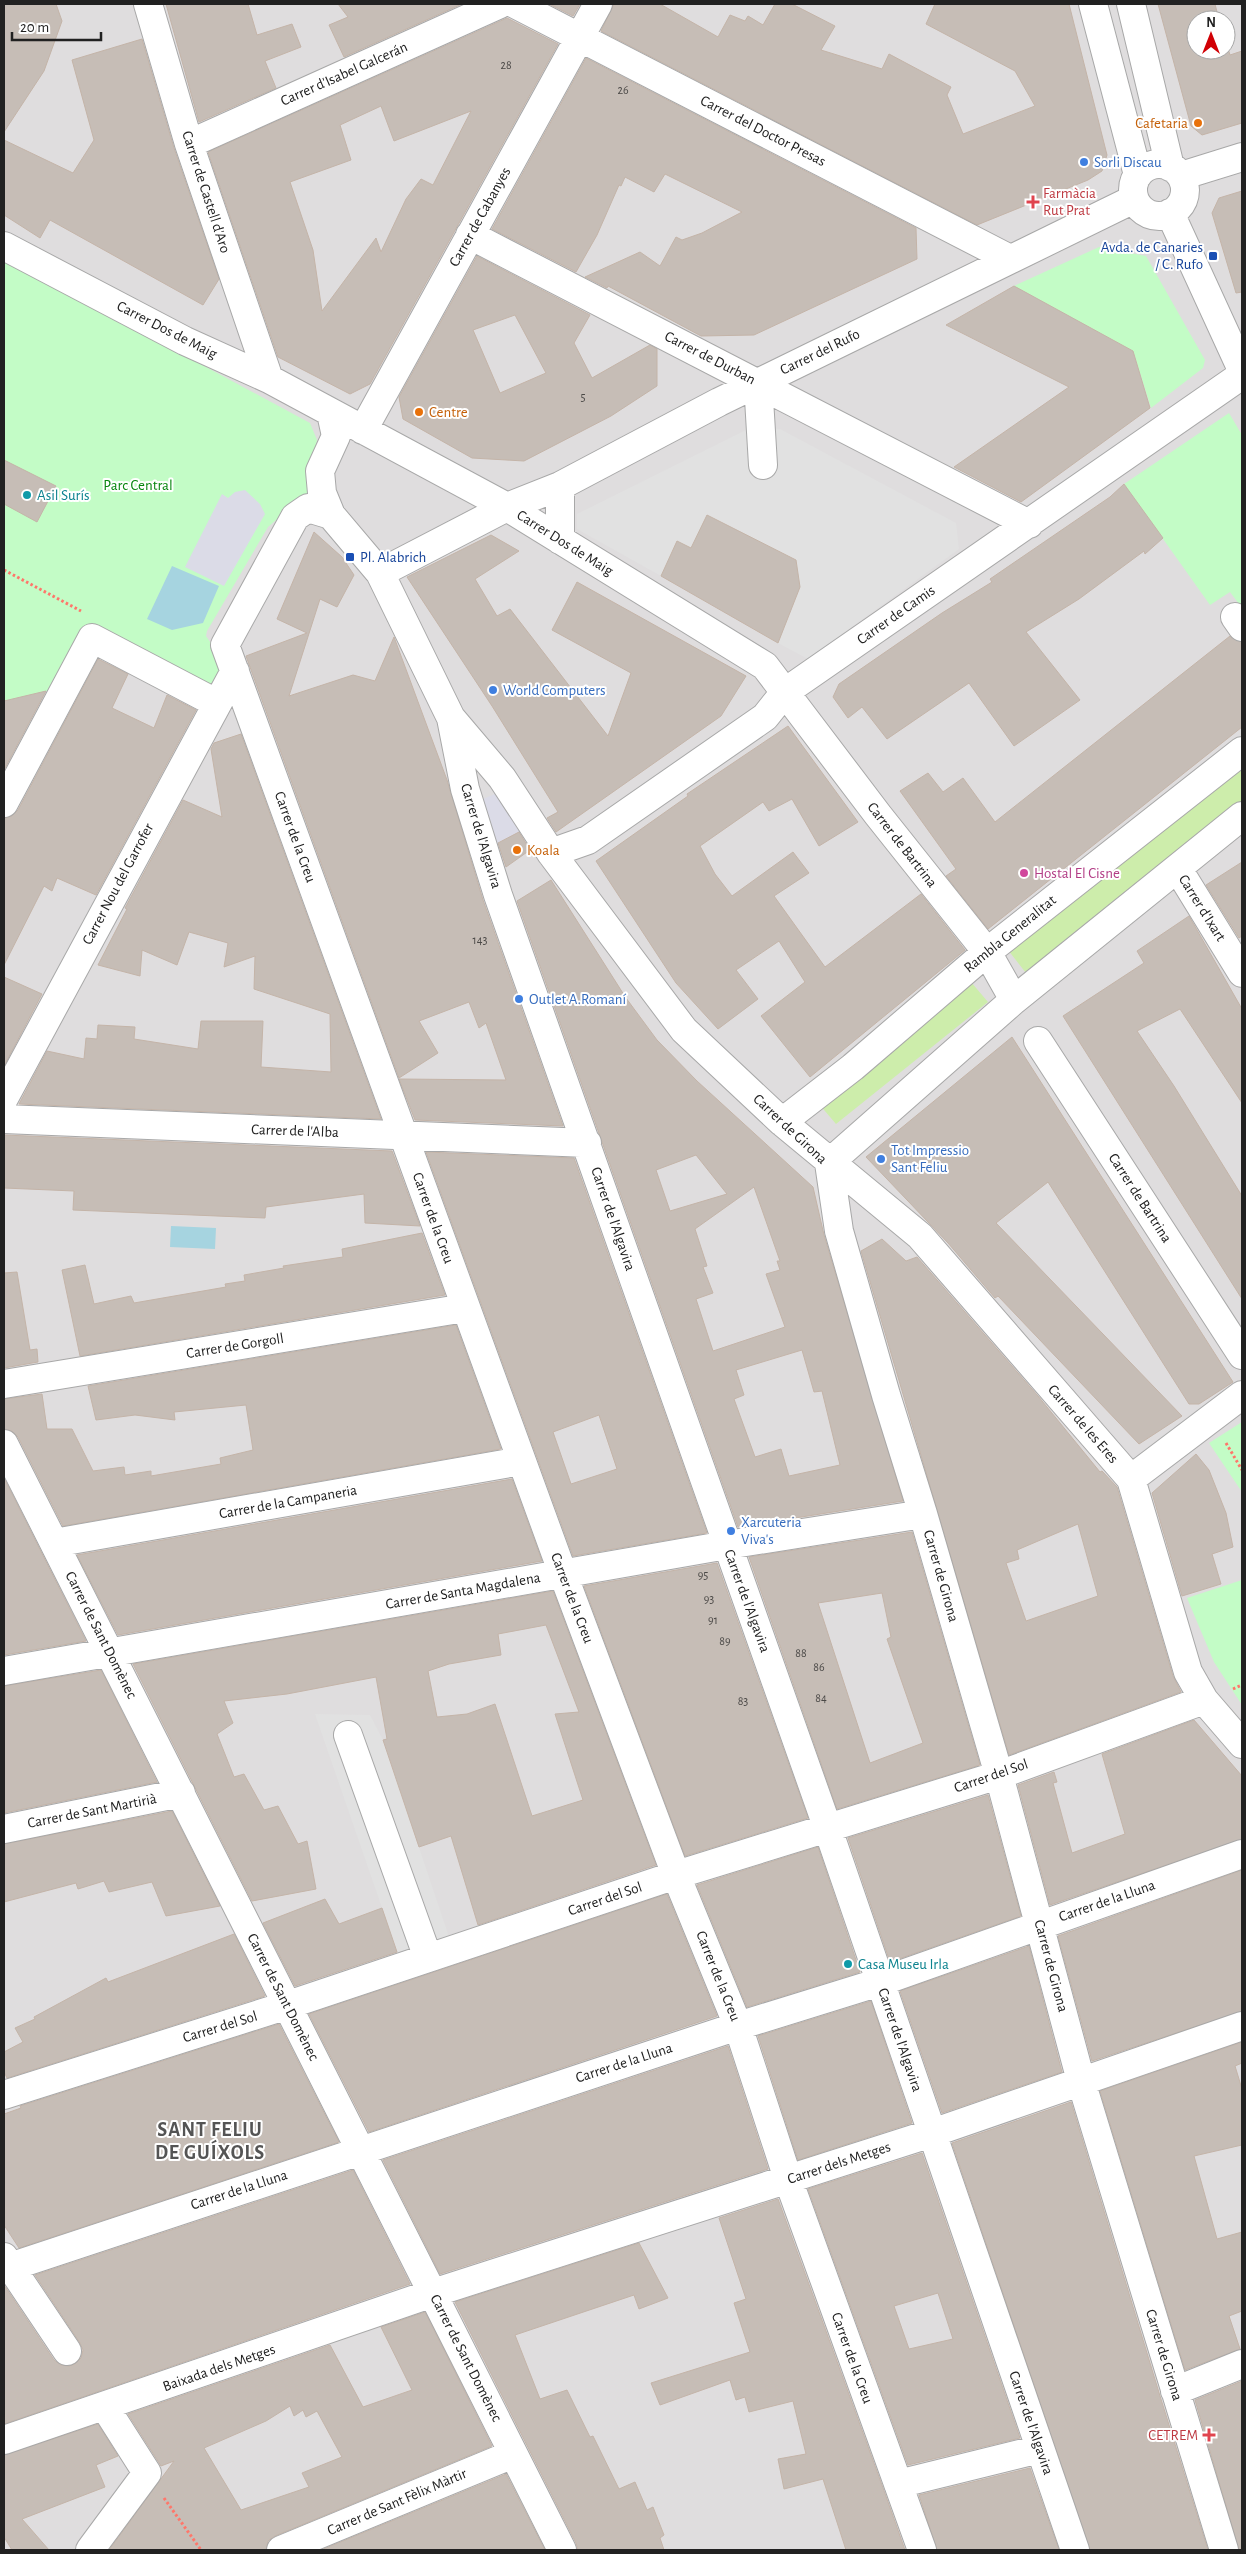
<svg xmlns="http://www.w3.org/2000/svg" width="1246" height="2554" viewBox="0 0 1246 2554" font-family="'Alegreya Sans',sans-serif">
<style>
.residential{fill:#dfddde;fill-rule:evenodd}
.grass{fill:#cdedab}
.park{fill:#c3fcc6}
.parking{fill:#e1e1e1}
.plaza{fill:#dbdbe7}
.water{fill:#a6d4e0}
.building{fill:#c6bdb6;stroke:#c4b4a8;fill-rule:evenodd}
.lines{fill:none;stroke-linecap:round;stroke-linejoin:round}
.minor-casing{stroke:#a8a8a8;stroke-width:30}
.path{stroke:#ff766a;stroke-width:3;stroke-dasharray:2.5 2.5;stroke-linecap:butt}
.minor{stroke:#fff;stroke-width:28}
.food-dot{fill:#e8710a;stroke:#fff;stroke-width:2}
.shop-dot{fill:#3f7fe0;stroke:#fff;stroke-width:2}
.health-dot{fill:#e0444e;stroke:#fff;stroke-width:2}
.transit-dot{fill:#1a4fb4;stroke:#fff;stroke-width:2}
.culture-dot{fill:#0f9aa8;stroke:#fff;stroke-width:2}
.hotel-dot{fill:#d1479c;stroke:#fff;stroke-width:2}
.labels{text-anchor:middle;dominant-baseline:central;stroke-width:4;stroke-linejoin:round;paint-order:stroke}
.number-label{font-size:12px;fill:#4a4846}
.street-label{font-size:15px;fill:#212121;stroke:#fff}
.food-label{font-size:15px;fill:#c56008;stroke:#fff;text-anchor:start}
.shop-label{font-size:15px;fill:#366cbe;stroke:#fff;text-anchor:start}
.health-label{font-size:15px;fill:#be3a42;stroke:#fff;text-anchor:start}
.transit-label{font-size:15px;fill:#164399;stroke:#fff;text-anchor:end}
.park-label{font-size:15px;fill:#07860f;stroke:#fff}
.culture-label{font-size:15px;fill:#0d838f;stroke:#fff;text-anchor:start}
.hotel-label{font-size:15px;fill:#b23c85;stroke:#fff;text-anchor:start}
.district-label{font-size:20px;font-weight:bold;letter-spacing:1px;fill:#545454;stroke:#fff}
</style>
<rect width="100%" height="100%" fill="#f1eee7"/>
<path class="residential" d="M4 4H1242V2550H4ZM1196 20H1226V50H1196Z"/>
<path class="grass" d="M1242 764V801L1026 973 1008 950Z
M971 982 988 1002 836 1124 819 1104Z"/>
<path class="park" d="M1099 247 1146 256 1205 360 1203 368 1151 408 1133 351 1014 286Z
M4 258 310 423 317 440 312 470 316 498 303 497 268 527 207 631 206 636 227 666 213 691 96 630 55 689 4 701Z
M1229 413 1242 435V608L1230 592 1210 605 1124 484Z
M1242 1422V1492L1209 1443Z
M1242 1580V1705L1214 1662 1187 1598Z"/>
<path class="parking" d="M752 427 780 429 956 523 959 549 808 659 778 643 800 587 796 560 707 515 691 548 677 542 661 576 577 529V514Z
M315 1714 370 1715 383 1740 450 1940 399 1957Z"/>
<path class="plaza" d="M245 490 260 504 265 514 224 586 185 567 222 494 228 498 235 492Z
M497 793 522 831 493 846 474 803Z"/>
<path class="water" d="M172 566 219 586 203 623 172 630 147 619Z
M171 1226 216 1228 215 1249 170 1247Z"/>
<path class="building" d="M4 4H56L62 21 44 71 4 132Z
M166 4H248L257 35 292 24 301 47 265 61 276 88 199 122Z
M338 4H462L344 57 329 25 348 17Z
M549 4H580L573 16Z
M614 4H660L718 37 730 15 745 21 748 16 763 25 775 4H792L835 26 821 50 882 69 889 54 951 87 947 95 963 134 1035 106 1015 71 926 24 935 4H1069L1107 155 1102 171 1088 180 977 225 601 31Z
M1158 4H1215L1219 20H1196V50H1226V42L1230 55 1242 51V123L1202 135 1191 126Z
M507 18 558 44 370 384 350 394 278 357 208 152ZM381 106 394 141 471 111 433 185 421 179 406 199 381 252 376 238 322 311 313 250 290 182 351 160 340 125Z
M142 39 174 148 219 279 203 305 50 220 40 238 4 215V140L73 173 94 140 72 60Z
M586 58 916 228 917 259 754 335 701 336 608 286 607 288 585 277 640 252 660 266 676 237 682 240 702 233 742 212 665 174 654 192 625 177 621 186 619 185 597 235 576 272 492 229Z
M1242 191V292L1236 293 1212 213 1219 198Z
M477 256 590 315 574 343 592 378 650 345 657 349V386L611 416 524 461 472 458 403 419 399 397ZM515 315 546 373 500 393 473 330Z
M1014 286 1133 351 1150 408 1021 502 954 467 1069 387 946 325Z
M4 460 56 486 37 522 4 504Z
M1124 484 1163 538 1145 554 1144 551 1079 599 1026 632 1080 700 1014 746 969 683 887 739 862 707 848 718 833 697 839 684 942 613 992 582 990 579 1110 497Z
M707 515 796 560 800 587 778 643 661 576 677 541 691 548Z
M314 532 342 557 354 575 337 607 320 599 289 696 353 675 375 681 394 637 447 780 483 900 563 1126 415 1120 399 1079 506 1080 486 1023 479 1028 469 1002 419 1021 438 1053 399 1078 246 656 307 633 277 619Z
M491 535 519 551 475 579 497 616 510 609 608 736 631 673 552 630 577 582 746 676 721 716 556 832 547 818 558 812 492 706 407 577Z
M1230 636 1242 642V727L988 929 946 876 956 869 900 791 928 773 943 792 963 778 995 822Z
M98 659 128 674 112 708 154 728 167 695 196 710 96 895 57 878 52 891 44 886 4 965V818L12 816 18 810Z
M46 691 4 770V701Z
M788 726 858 822 819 846 792 799 769 811 763 802 700 846 715 874 732 896 793 852 809 873 774 896 825 967 921 894 965 950 810 1077 761 1016 805 982 779 941 736 970 758 999 718 1029 676 983 596 861 688 796 687 794Z
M241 734 381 1119 19 1104 47 1051 84 1059 86 1038 97 1039 98 1025 135 1027 134 1039 198 1049 201 1021H263L261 1067 331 1072 330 1014 254 989 255 956 224 967 228 943 189 932 177 965 142 950 140 976 98 965 127 909 125 908 183 800 222 817 211 749 214 743Z
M519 832 530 850 506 867 498 843Z
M1242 862V936L1239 938 1206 885Z
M551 880 626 998 657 1040 697 1081 813 1187 824 1235 903 1501 738 1527 517 901ZM696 1155 727 1194 670 1211 656 1170ZM754 1187 780 1261H777L780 1270 766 1274 785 1327 713 1351 696 1299 713 1293 703 1267 707 1266 695 1229ZM802 1350 814 1392 822 1391 840 1465 789 1476 781 1449 755 1457 734 1399 744 1395 736 1370Z
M1189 916 1242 1009V1103L1180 1009 1137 1031 1174 1086 1242 1196V1299L1063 1016 1144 963 1137 951Z
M4 977 42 994 4 1066Z
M1012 1037 1233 1382 1199 1404H1189L1048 1182 996 1223 1182 1416 1139 1444 998 1296 995 1298 948 1243 866 1157Z
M4 1135 392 1151 420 1226 365 1223 364 1194 266 1207 265 1218 73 1210 74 1191 4 1188Z
M426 1152 574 1158 707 1533 573 1556ZM599 1415 617 1469 571 1484 553 1432Z
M422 1233 445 1295 80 1356 62 1270 85 1265 94 1304 131 1296 134 1303 226 1287 225 1284 245 1281 244 1275 284 1268 283 1266 343 1257 342 1249Z
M882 1239 906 1261 917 1257 1038 1396 1100 1472 1102 1471 1117 1487 1173 1676 1181 1692 1009 1755 861 1251ZM1078 1524 1098 1596 1026 1621 1006 1563 1019 1559 1017 1550Z
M17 1272 30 1350 37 1349 38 1362 4 1368V1273Z
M456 1325 501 1449 63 1526 18 1437 12 1431 4 1429V1399L42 1394 47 1429H72L93 1471 124 1467 125 1475 151 1471V1476L221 1464 220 1458 253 1450 246 1405 174 1412 175 1420 135 1415 96 1420 88 1386Z
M1196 1454 1209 1470 1226 1513 1233 1547 1212 1554 1221 1584 1182 1596 1152 1493Z
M4 1478 86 1641 4 1655Z
M512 1479 542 1561 118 1635 77 1555Z
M912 1532 980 1765 837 1809 749 1557ZM882 1593 891 1637 887 1639 923 1743 870 1763 818 1603Z
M717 1563 808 1818 685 1856 584 1586Z
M553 1591 656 1865 478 1925 451 1836 419 1847 383 1740 387 1739 376 1677 287 1694 224 1701 233 1723 217 1734 234 1777 244 1774 264 1810 278 1806 298 1844 307 1841 316 1889 252 1901 133 1664ZM546 1625 579 1712 555 1714 583 1800 532 1816 495 1704 467 1714 437 1717 428 1671 449 1664 501 1655 498 1634Z
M101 1670 157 1782 4 1813V1686Z
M1194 1720 1242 1776V1839L1050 1905 1018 1785 1054 1772 1057 1782 1053 1783 1072 1853 1125 1834 1102 1754Z
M988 1795 1021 1916 890 1962 848 1838Z
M172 1811 220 1906 166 1916 152 1882 109 1892 104 1881 78 1889 76 1883 4 1902V1844Z
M818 1847 860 1972 747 2007 697 1885Z
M1242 1870V2011L1092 2061 1058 1936Z
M667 1894 717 2016 369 2132 309 2014Z
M325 1899 339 1924 382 1908 397 1952 295 1986 263 1923Z
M234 1934 265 1996 7 2078 4 2072V2052L23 2042 15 2028 35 2019 34 2017 106 1978 108 1982Z
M1029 1946 1062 2072 942 2113 900 1991Z
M871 2001 912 2123 798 2160 758 2036Z
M279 2024 339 2142 19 2248 4 2225V2114L21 2108 20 2106Z
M1242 2042V2063L1235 2066 1242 2089V2145L1194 2156 1217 2239 1242 2232V2311L1229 2316 1240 2349 1185 2370 1100 2091Z
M728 2046 768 2169 440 2274 383 2160Z
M1071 2102 1160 2396 1208 2550H1090L952 2143Z
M922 2153 1020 2438 908 2465 808 2189ZM938 2293 953 2339 909 2349 894 2306Z
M353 2170 410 2284 4 2424V2285L54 2360 61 2365 69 2366 75 2364 81 2358 83 2350 80 2343 35 2275Z
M778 2199 883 2488 905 2550H846L823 2479 784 2489 778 2459 806 2454 793 2401 749 2412 745 2397 736 2400 730 2380 660 2405 651 2383 750 2352 734 2303 746 2299 719 2218Z
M639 2243 668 2298 639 2309 634 2295 515 2335 540 2399 567 2390 590 2437 593 2436 619 2489 635 2482 647 2510 653 2507 664 2535 660 2538 664 2550H578L576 2543 455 2302Z
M425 2312 492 2446 275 2536 268 2541 266 2550H109L174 2461 161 2466 128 2414 330 2345 363 2407 412 2390 381 2327ZM290 2406 294 2416 303 2410 306 2417 317 2411 342 2457 302 2473 309 2487 241 2510 204 2448 266 2421Z
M1242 2381V2550H1239L1195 2400Z
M98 2424 118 2456 96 2465 105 2487 22 2519 49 2550H12L4 2537V2455Z
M1030 2468 1059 2550H937L919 2495Z
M506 2474 545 2550H321Z"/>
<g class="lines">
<defs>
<path id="minor" d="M148 4 189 144 269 379
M515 4 1010 259
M1093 4 1138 175
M1131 4 1170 167
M189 144 500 4
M1133 190a26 26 0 1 1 52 0a26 26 0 1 1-52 0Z
M1181 176 1242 157
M1170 213 1242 370
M470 235 1029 524
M4 246 185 341 269 379 507 507 765 666 878 815 987 952 1014 1000
M758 382 763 465
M331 413 336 436 320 471 322 493 331 515 380 573 451 718 465 789 498 895 828 1829 1075 2550
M363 430 598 4
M560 486V540
M331 515 308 508 295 517 225 645 563 1574 676 1875 738 2026 788 2179 922 2550
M380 573 507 507 560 486 719 402 1134 199
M1235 617 1242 627
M452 719 502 778 551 853 684 1030 782 1122 920 1236 1131 1479 1188 1672 1204 1700 1242 1744
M4 803 92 638 216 703
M551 853 588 840 765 717 785 692 1242 375
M1178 869 1242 973
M1038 1041 1242 1355
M4 1098 235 671
M4 1119 587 1143
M782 1122 853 1067 987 952 1242 751
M829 1163 839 1231 886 1395 923 1514 999 1775 1081 2081 1224 2550
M829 1163 1014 1000 1242 816
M4 1384 465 1308
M4 1444 562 2550
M1131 1479 1242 1395
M54 1543 521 1461
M4 1671 727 1545 923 1514
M348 1735 428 1958
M4 1829 181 1793
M4 2095 288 2005 676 1875 999 1775 1204 1700
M4 2257 67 2351
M4 2269 738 2026 880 1982 1242 1854
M1175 2391 1242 2364
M4 2440 433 2293 932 2133 1242 2026
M898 2484 1040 2449
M90 2550 147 2473 105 2407
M281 2550 513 2454"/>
</defs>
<use href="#minor" class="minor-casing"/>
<path class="path" d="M4 570 81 611
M1226 1443 1242 1470
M1233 1689 1242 1685
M164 2498 201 2550"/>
<use href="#minor" class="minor"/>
</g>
<g class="food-dot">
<circle cx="1198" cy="123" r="5"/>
<circle cx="419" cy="412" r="5"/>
<circle cx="517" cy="850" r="5"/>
</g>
<g class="shop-dot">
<circle cx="1084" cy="162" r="5"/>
<circle cx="493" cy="690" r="5"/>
<circle cx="519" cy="999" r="5"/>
<circle cx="881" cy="1159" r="5"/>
<circle cx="731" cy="1531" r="5"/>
</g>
<g class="health-dot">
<path d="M1030.5 194.5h5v5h5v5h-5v5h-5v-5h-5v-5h5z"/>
<path d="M1206.5 2427.5h5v5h5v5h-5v5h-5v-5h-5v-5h5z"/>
</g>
<g class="transit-dot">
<rect x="1208" y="251" width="10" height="10" rx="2.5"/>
<rect x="345" y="552" width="10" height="10" rx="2.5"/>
</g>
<g class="culture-dot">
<circle cx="27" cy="495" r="5"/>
<circle cx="848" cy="1964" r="5"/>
</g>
<circle class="hotel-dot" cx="1024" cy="873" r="5"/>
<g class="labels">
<g class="number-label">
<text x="506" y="65">28</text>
<text x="623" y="90">26</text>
<text x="583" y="397">5</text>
<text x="480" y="940">143</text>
<text x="703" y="1575">95</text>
<text x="709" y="1599">93</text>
<text x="713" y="1620">91</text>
<text x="725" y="1641">89</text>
<text x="801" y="1653">88</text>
<text x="819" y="1667">86</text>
<text x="821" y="1698">84</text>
<text x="743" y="1701">83</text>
</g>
<g class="street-label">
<text transform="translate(344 74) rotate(-24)">Carrer d'Isabel Galcerán</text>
<text transform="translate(763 131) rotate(27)">Carrer del Doctor Presas</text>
<text transform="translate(206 192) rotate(72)">Carrer de Castell d'Aro</text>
<text transform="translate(480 217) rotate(-61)">Carrer de Cabanyes</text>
<text transform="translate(167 330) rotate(27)">Carrer Dos de Maig</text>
<text transform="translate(820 352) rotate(-26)">Carrer del Rufo</text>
<text transform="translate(710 358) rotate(27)">Carrer de Durban</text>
<text transform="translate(565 543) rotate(32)">Carrer Dos de Maig</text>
<text transform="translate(896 615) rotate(-35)">Carrer de Camis</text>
<text transform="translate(481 836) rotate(73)">Carrer de l'Algavira</text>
<text transform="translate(295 837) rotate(70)">Carrer de la Creu</text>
<text transform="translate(902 845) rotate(52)">Carrer de Bartrina</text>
<text transform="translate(118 884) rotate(-62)">Carrer Nou del Garrofer</text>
<text transform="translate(1202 908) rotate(58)">Carrer d'Ixart</text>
<text transform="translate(1010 934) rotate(-39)">Rambla Generalitat</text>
<text transform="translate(790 1129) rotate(43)">Carrer de Girona</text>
<text transform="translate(295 1131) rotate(2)">Carrer de l'Alba</text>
<text transform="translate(1140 1198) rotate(57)">Carrer de Bartrina</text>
<text transform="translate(433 1218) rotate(70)">Carrer de la Creu</text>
<text transform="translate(613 1219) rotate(71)">Carrer de l'Algavira</text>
<text transform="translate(235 1346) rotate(-9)">Carrer de Gorgoll</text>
<text transform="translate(1083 1424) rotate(49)">Carrer de les Eres</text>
<text transform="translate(288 1502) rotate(-10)">Carrer de la Campaneria</text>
<text transform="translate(941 1576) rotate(74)">Carrer de Girona</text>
<text transform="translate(463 1591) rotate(-10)">Carrer de Santa Magdalena</text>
<text transform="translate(572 1598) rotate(69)">Carrer de la Creu</text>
<text transform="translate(747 1601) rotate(70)">Carrer de l'Algavira</text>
<text transform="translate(101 1635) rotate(63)">Carrer de Sant Domènec</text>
<text transform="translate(991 1776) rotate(-19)">Carrer del Sol</text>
<text transform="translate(92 1811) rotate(-11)">Carrer de Sant Martirià</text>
<text transform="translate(605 1899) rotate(-19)">Carrer del Sol</text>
<text transform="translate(1107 1901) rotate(-19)">Carrer de la Lluna</text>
<text transform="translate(1051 1966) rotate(75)">Carrer de Girona</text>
<text transform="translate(718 1976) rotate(68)">Carrer de la Creu</text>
<text transform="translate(283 1997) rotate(63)">Carrer de Sant Domènec</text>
<text transform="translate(220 2027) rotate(-17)">Carrer del Sol</text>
<text transform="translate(900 2040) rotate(71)">Carrer de l'Algavira</text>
<text transform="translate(624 2063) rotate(-18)">Carrer de la Lluna</text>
<text transform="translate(839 2163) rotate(-18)">Carrer dels Metges</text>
<text transform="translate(239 2190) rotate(-18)">Carrer de la Lluna</text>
<text transform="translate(1164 2355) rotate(73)">Carrer de Girona</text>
<text transform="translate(466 2358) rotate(63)">Carrer de Sant Domènec</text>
<text transform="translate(852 2358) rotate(70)">Carrer de la Creu</text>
<text transform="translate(219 2368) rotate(-19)">Baixada dels Metges</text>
<text transform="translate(1031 2423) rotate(71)">Carrer de l'Algavira</text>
<text transform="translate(397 2502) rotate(-23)">Carrer de Sant Fèlix Màrtir</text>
</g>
<g class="food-label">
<text x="1188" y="123" text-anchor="end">Cafetaria</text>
<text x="429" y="412">Centre</text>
<text x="527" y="850">Koala</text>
</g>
<g class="shop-label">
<text x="1094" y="162">Sorli Discau</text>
<text x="503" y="690">World Computers</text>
<text x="529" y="999">Outlet A.Romaní</text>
<text x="891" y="1150">Tot Impressio<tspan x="891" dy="17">Sant Feliu</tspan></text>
<text x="741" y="1522">Xarcuteria<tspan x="741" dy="17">Viva's</tspan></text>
</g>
<g class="health-label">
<text x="1043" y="193">Farmàcia<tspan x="1043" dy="17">Rut Prat</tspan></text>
<text x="1198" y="2435" text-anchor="end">CETREM</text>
</g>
<g class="transit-label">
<text x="1203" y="247">Avda. de Canaries<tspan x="1203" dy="17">/ C. Rufo</tspan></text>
<text x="360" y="557" text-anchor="start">Pl. Alabrich</text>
</g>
<g class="park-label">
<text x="138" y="485">Parc Central</text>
</g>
<g class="culture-label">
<text x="37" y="495">Asil Surís</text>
<text x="858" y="1964">Casa Museu Irla</text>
</g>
<g class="hotel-label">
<text x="1034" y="873">Hostal El Cisne</text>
</g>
<g class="district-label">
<text x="210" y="2130">SANT FELIU<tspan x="210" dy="23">DE GUÍXOLS</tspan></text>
</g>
</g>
<rect width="1246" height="2554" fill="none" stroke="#212121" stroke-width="10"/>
<g transform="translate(1211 35)"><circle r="24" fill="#ffffff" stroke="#a6a6a6"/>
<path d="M0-4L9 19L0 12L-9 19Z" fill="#d10005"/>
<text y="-8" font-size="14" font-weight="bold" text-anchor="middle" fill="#212121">N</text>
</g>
<path d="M12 32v8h89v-8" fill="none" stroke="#212121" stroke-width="2.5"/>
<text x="20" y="32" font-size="15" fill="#212121" stroke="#ffffff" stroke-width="4" paint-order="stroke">20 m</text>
</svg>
